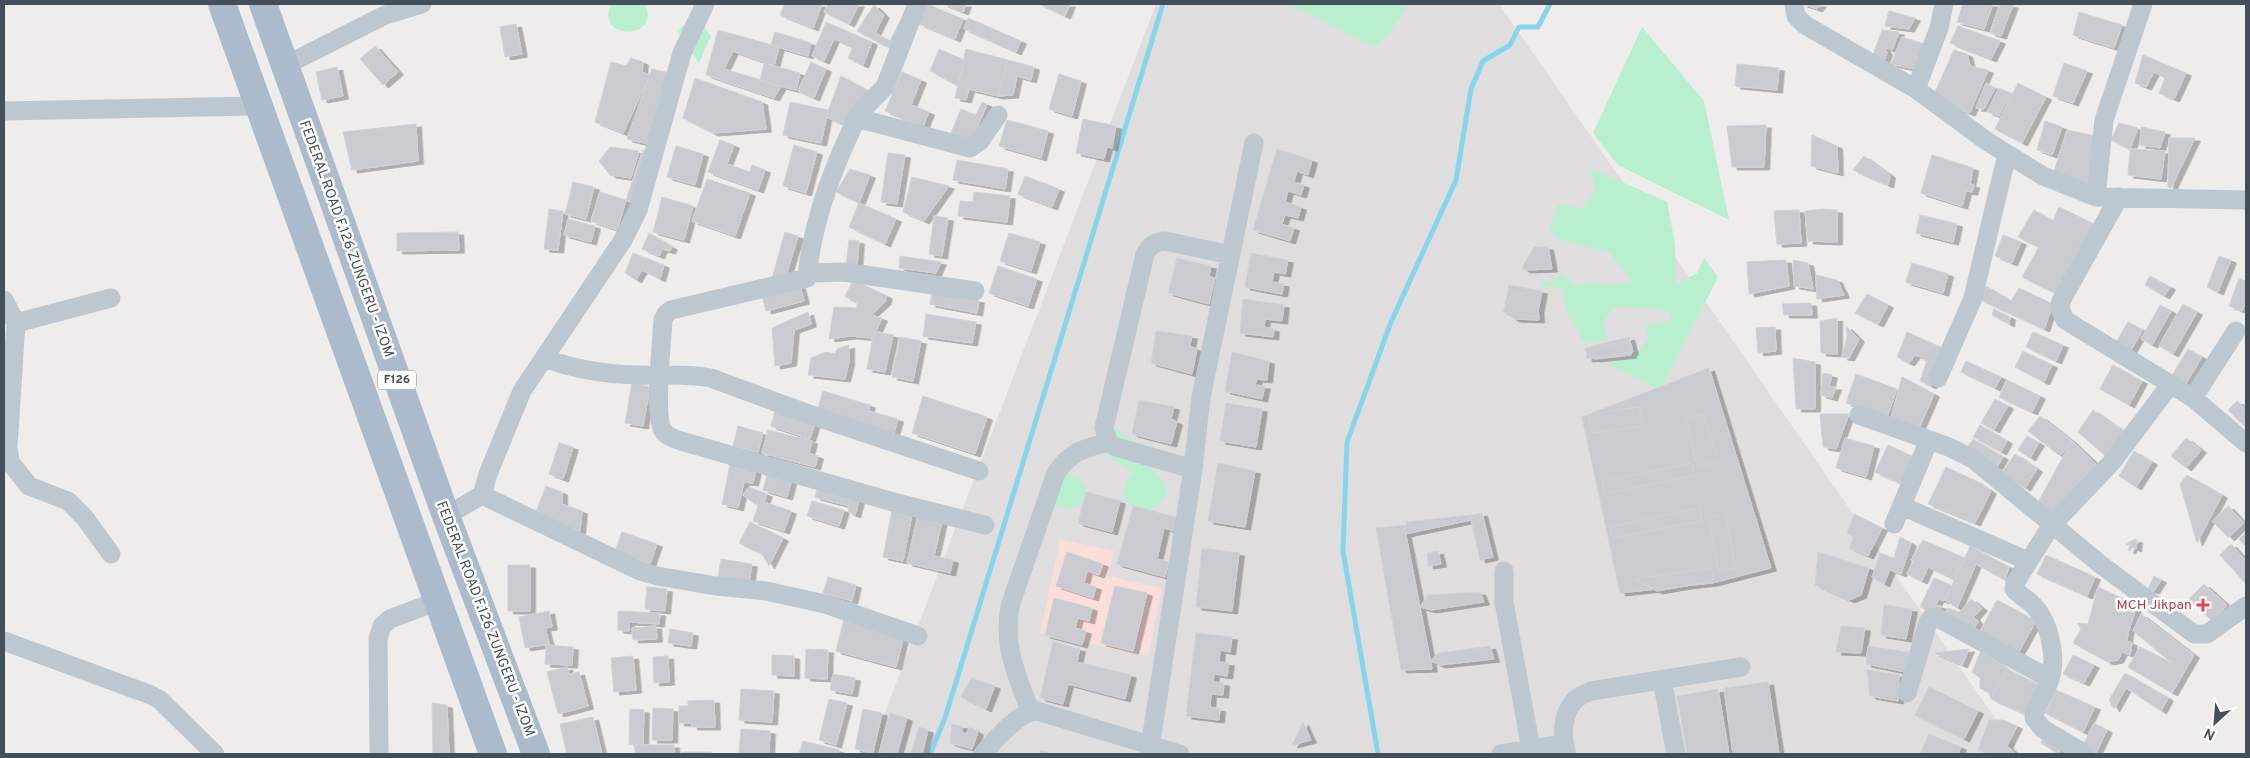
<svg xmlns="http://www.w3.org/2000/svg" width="2250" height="758" viewBox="0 0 2250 758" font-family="Overpass,sans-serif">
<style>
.education{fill:#e0ddde}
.medical{fill:#fbddda}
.green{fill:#b8efce}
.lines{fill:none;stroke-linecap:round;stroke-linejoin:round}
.stream{stroke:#85d6ec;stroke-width:5}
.building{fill:#c9cbd1;stroke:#d0d2d8;filter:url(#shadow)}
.street{stroke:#bcc7cf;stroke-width:19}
.primary{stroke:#abbbcc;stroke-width:28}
.health-dot{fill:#e0444e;stroke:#fff;stroke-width:2}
.labels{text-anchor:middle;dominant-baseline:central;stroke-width:5;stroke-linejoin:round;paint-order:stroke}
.shield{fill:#fff;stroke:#7c848c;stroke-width:1}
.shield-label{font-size:12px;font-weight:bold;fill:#444f5a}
.street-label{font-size:14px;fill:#444f5a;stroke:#fff}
.health-label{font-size:14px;fill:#be3a42;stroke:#fff;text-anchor:end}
</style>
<defs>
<filter id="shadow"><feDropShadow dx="5.5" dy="3" stdDeviation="0" flood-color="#0004"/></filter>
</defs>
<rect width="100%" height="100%" fill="#efecec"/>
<path class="education" d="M1156 4H1499L2020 754H869Z"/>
<path class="medical" d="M1060 539 1114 551 1108 576 1162 588 1148 656 1040 633Z"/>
<path class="green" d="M611 4H645C662 41 594 41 611 4Z
M1289 4H1409L1388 35 1374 47Z
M695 15 711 36 699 63 677 31Z
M1642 27 1704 101 1729 220 1618 165 1593 133Z
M1581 164 1667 202 1675 244 1676 285 1697 273 1704 258 1718 277 1660 390 1606 363 1633 358 1649 338 1645 326 1669 321 1671 315 1668 312 1655 309 1615 307 1603 321 1606 338 1595 343 1583 341 1567 313 1563 291 1555 286 1542 289 1540 282 1558 280 1560 274 1578 286 1594 282 1603 285 1633 282 1609 252 1561 240 1549 231 1558 204 1583 209 1595 189 1591 170Z
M1116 429 1134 441 1155 448 1162 466 1150 470C1195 493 1132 533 1125 494 1124 485 1127 479 1133 473L1103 452 1099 433Z
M1066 475C1104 477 1079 528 1054 501L1061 477Z"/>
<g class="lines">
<path class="stream" d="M930 754 945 718 1163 4
M1378 754 1343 551 1347 442 1391 322 1456 180 1471 89 1483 61 1510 45 1519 27H1538L1550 4"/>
</g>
<path class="building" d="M785 4H822L813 28 780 15Z
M828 4H859L849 24 824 12Z
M927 4 963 19 955 39 919 24Z
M943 4H966L963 12Z
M1039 4H1070L1065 16Z
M1802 4H1821L1817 9Z
M1963 4H1993L1984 29 1957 22Z
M2000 4 2013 5 2001 36 1990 33Z
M874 5 884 15 875 33 890 41 900 21 909 26 893 50 857 31Z
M1889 11 1915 18 1909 29 1885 26Z
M2079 12 2122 25 2114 48 2073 35Z
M968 18 1021 41 1016 52 964 29Z
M826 22 872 42 863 65 848 58 853 47 834 39 824 61 812 56Z
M516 24 522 54 505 57 500 27Z
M1958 26 2000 41 1991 59 1950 43Z
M718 30 779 47 774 66 733 51 724 69 781 86 774 98 706 75Z
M1882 30 1899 32 1892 50 1884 47 1887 53 1884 60 1873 55Z
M775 32 811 43 808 56 771 45Z
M1902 37 1928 45 1919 70 1891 64Z
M375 46 398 72 383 85 360 59Z
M939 49 964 60 958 86 930 71Z
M966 49 1008 60 998 96 969 89 966 100 955 98Z
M1954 50 1967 54 1970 66 1988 70 1970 113 1931 101Z
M2143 55 2186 73 2174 99 2159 93 2165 78 2154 72 2146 87 2135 83Z
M631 58 643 62 642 72 650 75 623 133 595 122 611 62 626 66Z
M1008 60 1034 67 1031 80 1017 76 1013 95 998 96Z
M811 62 826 69 814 98 798 91Z
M764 63 800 73 796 90 760 81Z
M2064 63 2087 71 2073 103 2053 96Z
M1737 64 1779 68 1777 90 1735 86Z
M337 67 343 96 322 100 316 72Z
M652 69 670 73 652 145 627 139Z
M902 72 921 80 911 105 929 112 923 127 885 111Z
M1059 74 1081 81 1072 116 1049 109Z
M841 76 869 91 849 127 826 117Z
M695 78 762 102 766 129 713 133 683 118Z
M1986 83 1995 88 1984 109 1976 108Z
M2018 83 2046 97 2022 143 1995 129Z
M1999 88 2011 93 1999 116 1987 112Z
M790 102 828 110 821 143 783 135Z
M982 102 987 104 969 147 949 138 961 109 976 115Z
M1083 119 1116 126 1112 148 1107 147 1104 159 1076 153Z
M1007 120 1048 131 1041 158 999 146Z
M2045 121 2062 127 2052 155 2037 150Z
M2119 123 2138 128 2130 149 2111 140Z
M416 124 418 161 352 170 343 132Z
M1766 125 1764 167H1732L1727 126Z
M2141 127 2165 132 2160 148 2140 145Z
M2067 130 2096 136 2087 187 2053 175Z
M1812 135 1837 146 1838 173 1811 166Z
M2169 138H2195L2171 188 2168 187Z
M720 140 734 145 727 164 750 172 752 165 765 170 758 190 708 172Z
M794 145 817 152 806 193 783 186Z
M676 146 703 154 695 185 667 177Z
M610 147 639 151 631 178 610 175 599 161Z
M1277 149 1312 160 1308 175 1297 171 1294 182 1304 185 1301 195 1288 191 1285 202 1301 207 1298 218 1285 215 1282 224 1294 228 1290 241 1253 230Z
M2130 149 2165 151 2161 179 2128 175Z
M643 150 654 154 639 204 626 200Z
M888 153 905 155 897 204 881 202Z
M1932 155 1973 168 1970 184 1974 185 1972 192 1966 191 1962 206 1921 193Z
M1932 155 1973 168 1970 184 1974 185 1972 192 1966 191 1962 206 1921 193Z
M1864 156 1890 175 1888 185 1853 170Z
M957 160 1008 169 1005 189 953 180Z
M850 169 870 175 859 203 836 192Z
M1025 176 1059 189 1052 207 1018 194Z
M912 177 949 186 924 221 903 212Z
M707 179 750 193 735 236 692 221Z
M573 182 594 187 586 219 565 214Z
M600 192 626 200 617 230 591 221Z
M974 192 1010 196 1007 222 958 216 960 201 973 202Z
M662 197 693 206 684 240 653 232Z
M859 203 896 219 885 244 849 227Z
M2059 207 2102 228 2061 296 2022 277 2039 247 2018 237 2034 210 2053 221Z
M549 209 563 211 558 250 544 249Z
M1822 209 1837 210V242L1808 241 1805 211Z
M1799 210 1801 243 1777 244 1774 211Z
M1799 210 1801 243 1777 244 1774 211Z
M1920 215 1957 224 1953 242 1916 233Z
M1920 215 1957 224 1953 242 1916 233Z
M934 216 948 218 942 256 929 254Z
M568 219 595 226 591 242 564 235Z
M458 232 459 250 397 251V233Z
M785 232 798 236 786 276 772 279Z
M649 233 672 247 670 251 662 249 659 256 642 249Z
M1009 233 1040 242 1031 271 1000 261Z
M2003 235 2021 242 2012 263 1995 256Z
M849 240 859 241 857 266H846Z
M1534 247H1548L1552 269 1525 270 1522 268Z
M633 253 664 265 660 279 642 270 636 280 625 273Z
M1251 253 1288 260 1285 274 1274 272 1272 282 1284 284 1282 294 1245 287Z
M900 256 941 262 936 273 899 268Z
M2219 256 2231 260 2218 292 2207 287Z
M1177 258 1211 266 1209 276 1215 278 1209 304 1168 293Z
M1786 260 1789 286 1749 294 1747 262Z
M1793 260 1808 263 1813 289 1794 286Z
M1912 263 1948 274 1943 293 1906 282Z
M1912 263 1948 274 1943 293 1906 282Z
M998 266 1037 279 1028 306 989 293Z
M1816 275 1837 280 1844 295 1817 299Z
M2150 276 2170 287 2164 296 2145 285Z
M2239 278 2246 281V301L2242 311 2229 306Z
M853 280 887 296 885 302 871 315 882 318 873 338 850 336 829 339 834 307 857 308V302L845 297Z
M799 282 804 301 766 311 761 291Z
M1509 285 1542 291 1537 317 1504 312Z
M1986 286 2011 301 2019 288 2053 304 2044 329 1981 300Z
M932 291 979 300 977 313 930 304Z
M1537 291 1539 320 1514 319 1503 312 1512 295Z
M1867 294 1888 305 1878 324 1855 313Z
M1243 299 1284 305 1282 321 1265 319 1264 327 1274 329 1273 337 1240 333Z
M1811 303 1812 315H1784L1782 304Z
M2183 304 2197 312 2173 354 2159 346Z
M2160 305 2171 311 2152 345 2141 339Z
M1994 309 2010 317 2009 324 1992 315Z
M808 312 811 324 794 330 791 363 775 366 772 328Z
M926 314 976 322 972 343 923 336Z
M1837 318V354L1821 353 1820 321Z
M2128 322 2143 330 2131 350 2116 342Z
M1846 326 1859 339 1849 358 1842 357 1847 337Z
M1775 327 1776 351 1758 353 1756 328Z
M874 331 893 335 885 372 867 369Z
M1156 331 1192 336 1190 346 1197 349 1192 374 1151 363Z
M1907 332 1947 350 1931 386 1920 381 1927 360 1915 355 1909 363 1897 357Z
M2033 332 2063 345 2056 361 2026 347Z
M900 337 921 341 913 381 892 377Z
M1629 337 1633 352 1587 359 1586 348Z
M1629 341 1631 355 1595 359 1588 356 1585 349Z
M849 345V362L845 379 808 375 811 358 826 352 835 354 837 349Z
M2188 349 2202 357 2185 385 2171 377Z
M2023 351 2052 365 2044 382 2015 367Z
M1232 352 1269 361 1267 380 1257 379 1255 385 1265 386 1262 399 1225 391Z
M1793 358 1815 362V409H1796Z
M1966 361 2001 377 1995 388 1961 372Z
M2113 365 2142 381 2129 405 2100 389Z
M1709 368 1771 568 1712 583 1620 593 1582 417Z
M1823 373 1832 375 1829 387H1836L1832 398 1821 395Z
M1856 374 1897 389 1887 417 1846 403Z
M1902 377 1934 394 1917 433 1891 418Z
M2007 380 2040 396 2032 412 1999 397Z
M632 383 650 387 643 426 625 423Z
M823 391 870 405 868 411 898 419 894 433 817 411Z
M923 396 987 417 975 454 912 433Z
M1995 399 2008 406 1994 430 1981 423Z
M1139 400 1174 407 1171 419 1177 422 1171 444 1132 434Z
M2237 401 2246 409V428L2228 410Z
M1226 403 1262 409 1256 447 1220 441Z
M1639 407 1643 426 1592 433 1589 414Z
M2093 410 2131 437 2112 462 2078 432Z
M775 411 815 423 810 439 771 426Z
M1703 414 1719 462 1697 466 1686 419Z
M1820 414H1849L1836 449 1823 447Z
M2040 416 2072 441 2060 456 2028 431Z
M1980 425 2007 441 2001 452 1973 437Z
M738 426 763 433 758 452 733 446Z
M768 430 812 441 809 453 818 456 815 467 762 453Z
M2027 436 2039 443 2030 458 2018 450Z
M1845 438 1874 446 1866 477 1836 468Z
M2186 438 2201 450 2186 468 2171 456Z
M1973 439 2003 457 1997 467 1966 449Z
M2072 441 2099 467 2051 517 2038 502Z
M559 443 573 447 563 479 549 474Z
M1888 445 1914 457 1902 484 1875 472Z
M2134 451 2152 462 2136 487 2119 476Z
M2015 454 2037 469 2025 488 2002 473Z
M731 460 757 466 753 483 744 482 738 508 722 504Z
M1218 463 1255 471 1245 527 1208 521Z
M1692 463 1694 476 1604 494 1602 482Z
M1946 467 1976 481 1991 491 1975 523 1928 504Z
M768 471 792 478 787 497 763 490Z
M2187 475 2222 495 2197 543 2180 484Z
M546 486 562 492V504L582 511 580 531 535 514Z
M818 486 860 497 855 515 848 512 849 506 815 497Z
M749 487 767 494 764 502 791 511 784 531 753 521 758 506 743 495Z
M1086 492 1120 501 1112 532 1078 523Z
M812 501 844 510 839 526 807 516Z
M1133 506 1176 517 1173 531 1164 528 1157 559 1169 562 1165 577 1117 564Z
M2228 506 2244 523 2229 538 2212 521Z
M1700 508 1702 521 1612 538 1610 527Z
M892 510 912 514 903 561 883 557Z
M1482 513 1493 557 1480 560 1470 515Z
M1726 513 1735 568 1718 571 1709 518Z
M1854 514 1882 528 1868 556 1849 548 1854 537 1847 534Z
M918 515 942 521 934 556 953 560 950 573 907 563Z
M1470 515 1471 520 1405 534 1406 522Z
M750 522 783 538 769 566 762 554 739 543Z
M1404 525 1420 607 1432 669 1401 670 1376 528Z
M622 532 657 544 650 564 615 551Z
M2246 532V547L2239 539Z
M1900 537 1911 543 1901 574 1890 570 1884 584 1872 577 1880 553 1894 558Z
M2135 539 2137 540 2136 549 2132 547 2130 551 2128 550 2130 545 2126 544Z
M1923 540 1965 558 1953 579 1928 567 1922 581 1907 574 1914 561 1911 560Z
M2231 544 2246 561V584L2220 555Z
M1970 546 2009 567 2005 580 1976 564 1957 608 1945 600Z
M1202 548 1239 553 1232 611 1196 607Z
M1438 551 1441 564 1428 566 1427 553Z
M1067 552 1103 564 1099 575 1087 571 1084 583 1096 587 1093 598 1056 586Z
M1818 552 1869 568 1861 595 1849 600 1815 585Z
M2046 555 2095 577 2087 596 2037 574Z
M721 559 752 564 748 589 717 583Z
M508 565H530V611H508Z
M1711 568 1714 581 1657 591 1634 579Z
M2154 576 2161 580 2154 591 2148 589Z
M828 577 856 585 852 601 823 593Z
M1934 578 1951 585 1944 601 1939 599 1935 605 1941 606 1937 616 1920 607Z
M2204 584 2227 605 2212 621 2189 599Z
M1115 586 1147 593 1133 651 1101 643Z
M647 587 667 589 665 611 645 609Z
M2098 587 2137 605 2128 633 2127 641 2132 643 2130 655 2122 652 2118 660 2108 662 2073 643 2081 629 2077 623 2088 624Z
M1480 592 1484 602 1431 610 1420 607 1428 595Z
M1054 598 1092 608 1089 621 1078 618 1075 628 1086 631 1082 645 1045 635Z
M1971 599 1982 608 1974 617 1978 622 1973 630 1947 615 1948 608 1960 612Z
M1997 600 2036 621 2016 657 1978 635Z
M1884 605 1912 609 1906 639 1881 635Z
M549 611 552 627 545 628 549 644 525 648 519 617Z
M618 611 660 613 659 624 629 622V631L618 630Z
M2141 614 2194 655 2172 693 2128 667 2140 647 2172 663 2133 631Z
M844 619 904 635 896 667 836 651Z
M656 626 657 639 633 640 632 628Z
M1841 626 1865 628 1861 653 1836 652Z
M670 629 693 633 691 646 668 643Z
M1196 633 1232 637 1230 652 1220 650 1219 662 1229 663 1227 676 1214 674 1213 682 1224 683 1223 695 1211 694 1210 707 1220 709 1219 720 1186 716Z
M1053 642 1080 649 1077 662 1131 675 1125 699 1068 684 1063 704 1040 698Z
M546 645 573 647 572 665 545 664Z
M1490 646 1494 659 1440 665 1431 661 1438 653Z
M1868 646 1914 653 1910 673 1866 664Z
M806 649 828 650 827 679 805 678Z
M1969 649 1962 665 1934 653Z
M1981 651 2007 669 1991 699 1989 693 1980 688V678L1972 672Z
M772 655 794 656V676L772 675Z
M2073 655 2094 665 2084 683 2063 674Z
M633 656 636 690 614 692 611 658Z
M668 656 669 682 654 683 653 657Z
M567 667 569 674 579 672 588 706 558 714 547 672Z
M2007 669 2046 688 2034 718 1991 699Z
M1867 670 1899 675 1898 701 1870 696Z
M2125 673 2168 698 2161 711 2126 688 2114 709 2109 700Z
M833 674 855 678 852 694 830 690Z
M971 678 995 686 986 709 961 697Z
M1768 682 1779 754H1733L1724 688Z
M1929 687 1978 711 1964 739 1915 715Z
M741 689 774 691 772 722 739 720Z
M1718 689 1729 754H1687L1677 696Z
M2056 690 2095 707 2083 732 2045 713Z
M829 699 847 703 836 745 819 740Z
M714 700 715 727H692V723H679V706H688V701Z
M432 703 447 705 449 754H433Z
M653 708 673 709 672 740H652Z
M630 709 644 710 643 745 629 744Z
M863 709 882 713 873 753 855 749Z
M890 713 907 718 897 754 879 753Z
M593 717 602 754H567L560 724Z
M1989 720H2003L2017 726 2007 746 2014 752 2013 754H1987L1978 750Z
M1303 722 1311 740 1292 745 1297 735Z
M2094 723 2107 730 2096 753 2089 747 2082 748Z
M952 724 962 726V732L966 734 970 727 978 732 972 749 950 743Z
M919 727 928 730 922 754H911Z
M741 729 770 731 769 754H739Z
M1929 734 1961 747 1958 754H1920Z
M2044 735 2063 746 2058 754 2041 743Z
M803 741 839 750 838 754H799Z
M635 745H674V754H635Z
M1041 750 1052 754H1039Z
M682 752H711V754H682Z"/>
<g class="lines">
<path class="street" d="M1794 4 1796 16 1805 25 1916 89 1988 142 2043 176 2096 197 2246 200
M284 66 383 16 422 4
M1916 89 1939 28 1944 4
M4 111 258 106
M857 118 970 148 980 141 998 115
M2096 197 2104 120 2143 4
M2119 197 2061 301 2060 308 2065 320 2193 398 2246 443
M807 278C812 222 832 169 857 118L864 108 885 87 917 4
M975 291 844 272 809 273 807 278 671 310 666 314 663 320C662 340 653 419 664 432 668 437 675 439 681 441L893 502 985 525
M4 300 16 323 111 298
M16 323 8 447 10 462 29 486 68 501 85 518 111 554
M545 358C575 370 605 374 637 375 662 376 686 373 711 378L814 416 979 471
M1938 378 1973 298 2007 154
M2193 398 2236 331
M1859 415 1949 447 1973 459 2100 564 2194 634H2207L2246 606
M1193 469 1116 447 1108 442 1104 428 1145 254C1150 245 1155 242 1165 241L1231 255
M482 495 640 571 657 576 716 586 766 591 825 604 918 636
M1902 506 2028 561
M446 516 482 495 488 474 522 391 623 240 638 210 682 53 705 4
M1894 524 1929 440
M1504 571V602L1531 749
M4 641 151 695 160 700 215 754
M1662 680 1676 754
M1907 693 1928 623 1931 618 1936 617 2050 679
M1030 711C1016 672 1003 648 1010 606L1056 473C1071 451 1083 449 1108 442
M379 754 378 639 382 626 390 619 438 601
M983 754C993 741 1020 711 1037 711L1180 754
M1149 754 1193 469 1201 397 1254 143
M1501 754 1563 744
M1567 754C1561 738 1562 715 1574 701 1577 697 1585 694 1591 691L1741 667
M2085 754 2043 729 2034 718C2035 704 2046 693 2050 679 2057 658 2050 623 2034 606 2028 599 2020 596 2014 589L2015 583 2051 526 2112 462 2170 385"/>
<path class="primary" d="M222 4 493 754
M263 4 446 516 536 754"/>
</g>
<path class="health-dot" d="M2200.5 597.5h5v5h5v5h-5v5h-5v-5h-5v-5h5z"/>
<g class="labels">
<rect class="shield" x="378" y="370.5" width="38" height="19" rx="4"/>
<g class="shield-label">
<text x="397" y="380">F126</text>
</g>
<g class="street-label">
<text transform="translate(346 239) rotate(70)">FEDERAL ROAD F.126 ZUNGERU - IZOM</text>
<text transform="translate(485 619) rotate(69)">FEDERAL ROAD F.126 ZUNGERU - IZOM</text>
</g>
<g class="health-label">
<text x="2192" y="605">MCH Jikpan</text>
</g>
</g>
<rect width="2250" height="758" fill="none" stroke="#444f5a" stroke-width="10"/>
<g transform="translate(2215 723) rotate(206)" stroke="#ffffff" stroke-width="4" paint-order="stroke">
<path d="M0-4L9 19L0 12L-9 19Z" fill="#444f5a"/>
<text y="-8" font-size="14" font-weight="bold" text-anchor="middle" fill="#444f5a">N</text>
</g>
</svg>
